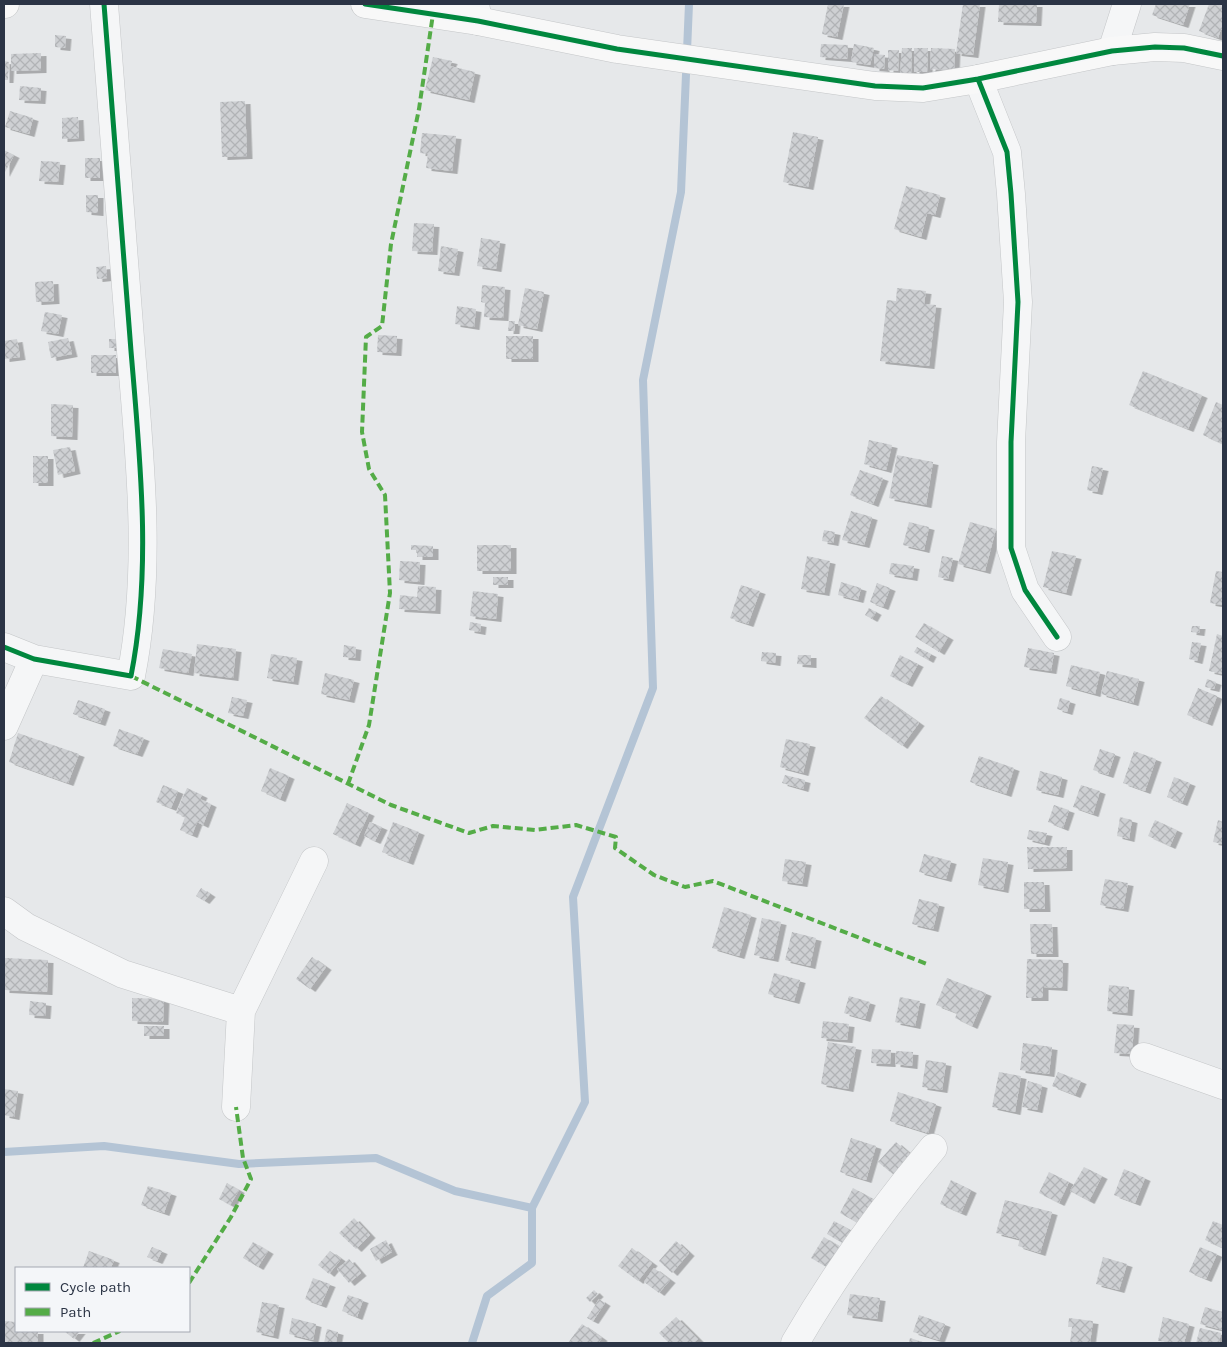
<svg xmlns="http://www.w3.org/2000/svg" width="1227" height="1347" viewBox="0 0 1227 1347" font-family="Karla,sans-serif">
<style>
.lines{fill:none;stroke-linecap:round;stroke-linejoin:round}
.stream{stroke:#b4c4d5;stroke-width:8}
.building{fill:url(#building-cross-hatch);filter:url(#shadow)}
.street-casing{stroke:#c4c6c8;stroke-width:29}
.secondary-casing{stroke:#c4c6c8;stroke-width:29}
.street{stroke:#f5f6f7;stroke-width:28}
.secondary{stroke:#f8f8f8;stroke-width:28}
.quiet{stroke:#54ac47;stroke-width:4;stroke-dasharray:8 4;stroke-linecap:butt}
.cycleway-casing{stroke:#f4f6f9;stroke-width:8}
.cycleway{stroke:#00873e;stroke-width:5}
</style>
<defs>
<pattern id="building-cross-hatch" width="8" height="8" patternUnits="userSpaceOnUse" patternTransform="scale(1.25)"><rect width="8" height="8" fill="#ced0d3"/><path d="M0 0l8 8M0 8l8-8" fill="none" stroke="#b1b3b6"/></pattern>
<filter id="shadow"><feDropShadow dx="5.5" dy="3" stdDeviation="0" flood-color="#0004"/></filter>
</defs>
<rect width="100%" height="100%" fill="#e6e8ea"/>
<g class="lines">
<path class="stream" d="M4 1152 104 1146 239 1164 376 1158 455 1191 532 1208
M472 1343 487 1296 532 1263V1208L585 1102 573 897 653 688 643 380 681 192 689 4"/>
</g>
<path class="building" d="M828 4H844L837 37 822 34Z
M963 4H980L973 55 956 53Z
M999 4H1037L1036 23 998 22Z
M1156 4H1190L1183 25 1152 15Z
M1209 4H1223V30L1221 29 1218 38 1199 31Z
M55 35 66 36 65 48 55 47Z
M821 44 848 45 847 59 820 57Z
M854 44 874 48 870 65 851 62Z
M902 48H912L911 75 900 74Z
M914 48H928L927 72H914Z
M931 48 955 49 954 70 930 69Z
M888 50H899L898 71 888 70Z
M41 53V70L11 71V54Z
M874 54 885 55 884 69 874 68Z
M433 57 452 61 450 66 475 72 469 100 425 90Z
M4 61 9 62 8 80H4Z
M20 86 41 88 40 101 19 100Z
M245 101 247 156 222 157 220 102Z
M10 111 33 118 29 134 5 127Z
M78 117 79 138 62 139V118Z
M793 132 818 137 808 187 783 182Z
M422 133 456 136 452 171 426 168 428 154 420 153Z
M4 150 14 155 4 174Z
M85 158H100V178H85Z
M41 161 60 162 58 182 39 181Z
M906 186 940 195 935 215 927 213 921 237 894 229Z
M86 195H98V213L86 212Z
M414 223 434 224 432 252 412 251Z
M481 238 500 241 496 269 477 266Z
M441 246 458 249 454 273 438 271Z
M106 266 107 278 97 279 96 267Z
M53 281 54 301 36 302 35 282Z
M482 285 505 287 503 318 484 317 485 303 481 302Z
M525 288 544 292 537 329 518 325Z
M897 288 926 291 924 304 936 305 929 366 880 361 887 300 896 301Z
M457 306 476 309 474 327 455 324Z
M45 312 62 315 58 334 41 331Z
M509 321H515L514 331H508Z
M378 335 397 336 396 353 377 352Z
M506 336H533V359H506Z
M68 338 72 354 51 358 48 342Z
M17 339 20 357 4 359V341Z
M109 339H120V348H109Z
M91 355H116V373H91Z
M1143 371 1202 395 1188 429 1129 405Z
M1216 402 1223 405V444L1203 435Z
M51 404 73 405 72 437 51 436Z
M869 440 892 445 886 470 864 464Z
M70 447 75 471 58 475 53 450Z
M897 455 933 462 926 505 889 498Z
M33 456H48V483H33Z
M1092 466 1103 468 1097 492 1087 490Z
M860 470 883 478 873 504 850 495Z
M851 511 872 517 864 545 842 540Z
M909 522 929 527 924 550 903 545Z
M970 522 996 529 985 571 958 564Z
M824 530 835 532 833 543 822 541Z
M411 545 433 546V557H417V550H411Z
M477 545H511V571H477Z
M1052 551 1076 556 1066 593 1043 587Z
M807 556 830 561 824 593 801 589Z
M942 556 953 558 948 579 938 577Z
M400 561 420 562 419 582 399 580Z
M891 563 914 566 912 578 889 574Z
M1216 571 1223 572V605L1210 603Z
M493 577H508V585H493Z
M841 582 861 588 858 600 838 595Z
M877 583 890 588 883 607 870 602Z
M741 585 760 591 748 624 730 618Z
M418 586 436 587 435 611 399 609 400 595 417 597Z
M473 591 498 594 496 619 470 616Z
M869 608 876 612 872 619 865 615Z
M470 622 481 624 480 632 469 630Z
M924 623 948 637 939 652 915 637Z
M1192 626H1200L1199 633 1191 632Z
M1217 634 1223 636V674L1209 671Z
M1192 642 1201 643 1197 661 1189 659Z
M197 644 236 649 233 678 194 673Z
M344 645 356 647 355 658 343 657Z
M917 647 931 654 928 660 914 652Z
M1028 648 1054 653 1051 671 1024 667Z
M163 649 192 654 188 673 159 668Z
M762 652 776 653 775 663 761 661Z
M271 654 297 658 293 682 267 678Z
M798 655H811V665L797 664Z
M900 655 918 664 907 684 890 676Z
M1071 665 1100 672 1095 694 1066 686Z
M1107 671 1139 679 1133 703 1101 694Z
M325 673 354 680 349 700 321 694Z
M1207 679 1216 682 1214 689 1205 687Z
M1198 688 1217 696 1207 723 1187 715Z
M881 696 919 723 902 746 864 718Z
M232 697 247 700 243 716 228 713Z
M1060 698 1070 701 1067 712 1057 709Z
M78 700 105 709 100 723 73 714Z
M119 729 144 738 137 754 113 746Z
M18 733 79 754 68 783 9 762Z
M786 739 810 744 803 773 780 767Z
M1100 749 1115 754 1108 775 1093 770Z
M1134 751 1156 759 1145 791 1123 783Z
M979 756 1014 768 1006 794 970 782Z
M270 768 289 776 280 799 261 791Z
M1040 771 1062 777 1058 795 1036 790Z
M785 775 805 780 803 789 782 783Z
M1174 777 1190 783 1182 803 1167 797Z
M163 785 178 791 171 808 156 802Z
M1081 785 1100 791 1093 814 1073 807Z
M187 788 202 795 200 799 211 804 203 825 197 822 192 835 180 830 185 817 176 813Z
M347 803 369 813 355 844 333 834Z
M1054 805 1069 810 1063 828 1048 822Z
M1120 817 1132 820 1129 839 1117 836Z
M1155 820 1177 830 1170 846 1148 836Z
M1218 820 1223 822V844L1213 842Z
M370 822 382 827 375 841 364 836Z
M393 822 419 832 408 862 382 852Z
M1029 830 1047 833 1044 843 1027 839Z
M1027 847H1067V868L1028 869Z
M924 854 951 861 946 879 919 872Z
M983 858 1008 862 1003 890 978 885Z
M785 859 806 862 802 884 782 881Z
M1105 879 1128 883 1123 909 1100 905Z
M1024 882H1044L1045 909H1024Z
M201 888 210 894 204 901 196 896Z
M919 899 939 904 933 929 912 924Z
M724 907 751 915 739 956 712 948Z
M762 918 781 922 773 959 754 955Z
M1030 924H1052L1053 954H1031Z
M792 932 816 938 810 966 785 960Z
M312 957 326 967 310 989 296 979Z
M5 958 48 960 47 992 4 990Z
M1027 959 1063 960 1062 988 1043 987V998H1026Z
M774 973 800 980 794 1001 768 994Z
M947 978 986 993 972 1026 955 1018 957 1013 936 1005Z
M1109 985 1129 987 1127 1013 1107 1011Z
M849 996 870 1002 865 1019 844 1013Z
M900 997 920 1001 915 1026 895 1022Z
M132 998 164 999 163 1022 132 1021Z
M30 1001 46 1003 45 1016 29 1015Z
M823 1021 849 1024 847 1040 821 1038Z
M1117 1024 1134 1025 1132 1054 1114 1053Z
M144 1026H164V1036H144Z
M828 1042 856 1047 848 1089 821 1084Z
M1023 1043 1052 1047 1049 1074 1020 1070Z
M872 1049 891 1050 890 1064 871 1063Z
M896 1051 913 1052 912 1066 895 1064Z
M926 1060 946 1063 942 1090 922 1087Z
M999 1072 1021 1076 1015 1112 992 1107Z
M1058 1072 1081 1081 1075 1095 1052 1086Z
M1028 1081 1042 1085 1037 1110 1022 1107Z
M4 1089 18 1091 14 1117 4 1115Z
M898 1092 936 1104 928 1133 890 1121Z
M851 1138 876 1146 866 1180 840 1172Z
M896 1142 912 1156 895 1176 878 1162Z
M1084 1167 1102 1176 1089 1201 1070 1191Z
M1124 1169 1145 1178 1135 1203 1114 1195Z
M1049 1172 1069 1182 1059 1203 1039 1193Z
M951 1180 971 1190 961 1213 940 1204Z
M227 1183 239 1190 230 1205 219 1199Z
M148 1186 171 1193 164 1213 141 1205Z
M853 1188 877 1201 863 1226 840 1213Z
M1005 1200 1052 1212 1040 1253 1018 1246 1020 1239 996 1233Z
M354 1218 370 1235 356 1249 339 1233Z
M834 1221 854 1232 846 1245 827 1234Z
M1213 1221 1223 1225V1248L1205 1240Z
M824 1237 843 1249 830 1269 811 1258Z
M386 1240 392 1252 376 1261 370 1249Z
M676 1241 689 1253 672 1273 659 1261Z
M253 1242 268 1251 258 1267 243 1258Z
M152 1247 162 1251 157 1261 147 1257Z
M1200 1247 1217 1254 1206 1279 1189 1272Z
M632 1248 652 1263 638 1281 618 1266Z
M89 1251 114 1260 111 1268H83Z
M330 1251 341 1259 329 1274 318 1265Z
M1103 1257 1127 1264 1119 1290 1096 1284Z
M349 1259 361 1273 349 1283 337 1269Z
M654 1268 670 1280 659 1293 644 1282Z
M313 1278 330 1284 321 1305 305 1299Z
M594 1290 598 1294 590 1302 586 1298Z
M850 1294 880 1298 877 1319 847 1315Z
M348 1295 363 1300 357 1317 342 1311Z
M599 1299 605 1303 593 1321 587 1318Z
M262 1302 279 1305 273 1336 256 1332Z
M1205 1307 1223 1312V1330L1200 1324Z
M919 1315 945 1324 939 1340 913 1332Z
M676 1317 698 1339 693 1343H669L659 1333Z
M1163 1317 1189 1324 1184 1343 1158 1341Z
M292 1318 316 1324 313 1340 289 1334Z
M1069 1318 1093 1321 1090 1343H1070L1072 1327H1068Z
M4 1321 16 1322V1331H38V1343H4Z
M582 1324 602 1338 598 1343H568Z
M1200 1328 1221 1333 1219 1343H1196Z
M327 1329 338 1332 336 1343H324Z
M64 1331H80L74 1339Z
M910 1338 926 1343H909Z"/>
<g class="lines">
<defs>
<path id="street" d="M475 4 478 21
M1112 51 1127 4
M978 79 1007 152 1011 194 1018 302 1011 442V548L1025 590 1057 637
M4 647 34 659 131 676C152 570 140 458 131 351 122 235 113 120 104 4
M4 726 34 659
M4 911 26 927 123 974 241 1011
M1144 1057 1223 1085
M236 1107 241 1011 314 861
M795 1343C835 1274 881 1210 933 1148"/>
<path id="secondary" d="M4 4H5
M365 4 478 21 617 49 875 86 923 88 978 79 1112 51 1155 47 1184 48 1223 56"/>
</defs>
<use href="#street" class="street-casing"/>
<use href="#secondary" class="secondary-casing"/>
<use href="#street" class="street"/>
<use href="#secondary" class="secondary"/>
<path class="quiet" d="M131 676 391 805 469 833 493 826 535 830 576 825 616 837 615 848 654 875 685 887 713 881 927 964
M348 784 369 725 390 593 385 495 369 469 362 432 366 337 382 326 391 244 419 109 433 14
M189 1283 231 1217 251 1179 243 1158 236 1107
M93 1343 120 1331"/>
<defs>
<path id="cycleway" d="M365 4 478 21 617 49 875 86 923 88 978 79 1112 51 1155 47 1184 48 1223 56
M978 79 1007 152 1011 194 1018 302 1011 442V548L1025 590 1057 637
M4 647 34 659 131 676C152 570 140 458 131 351 122 235 113 120 104 4"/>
</defs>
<use href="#cycleway" class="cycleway-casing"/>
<use href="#cycleway" class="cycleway"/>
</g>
<rect width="1227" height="1347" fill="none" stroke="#2b3445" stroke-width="10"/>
<rect x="15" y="1267" width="175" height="65" fill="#f4f6f9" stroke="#a4a8b1"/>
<rect x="25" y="1283" width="25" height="8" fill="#00873e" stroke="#a4a8b1"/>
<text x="60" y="1292" font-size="15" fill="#2b3445">Cycle path</text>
<rect x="25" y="1308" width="25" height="8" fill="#54ac47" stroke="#a4a8b1"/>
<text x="60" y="1317" font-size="15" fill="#2b3445">Path</text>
</svg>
